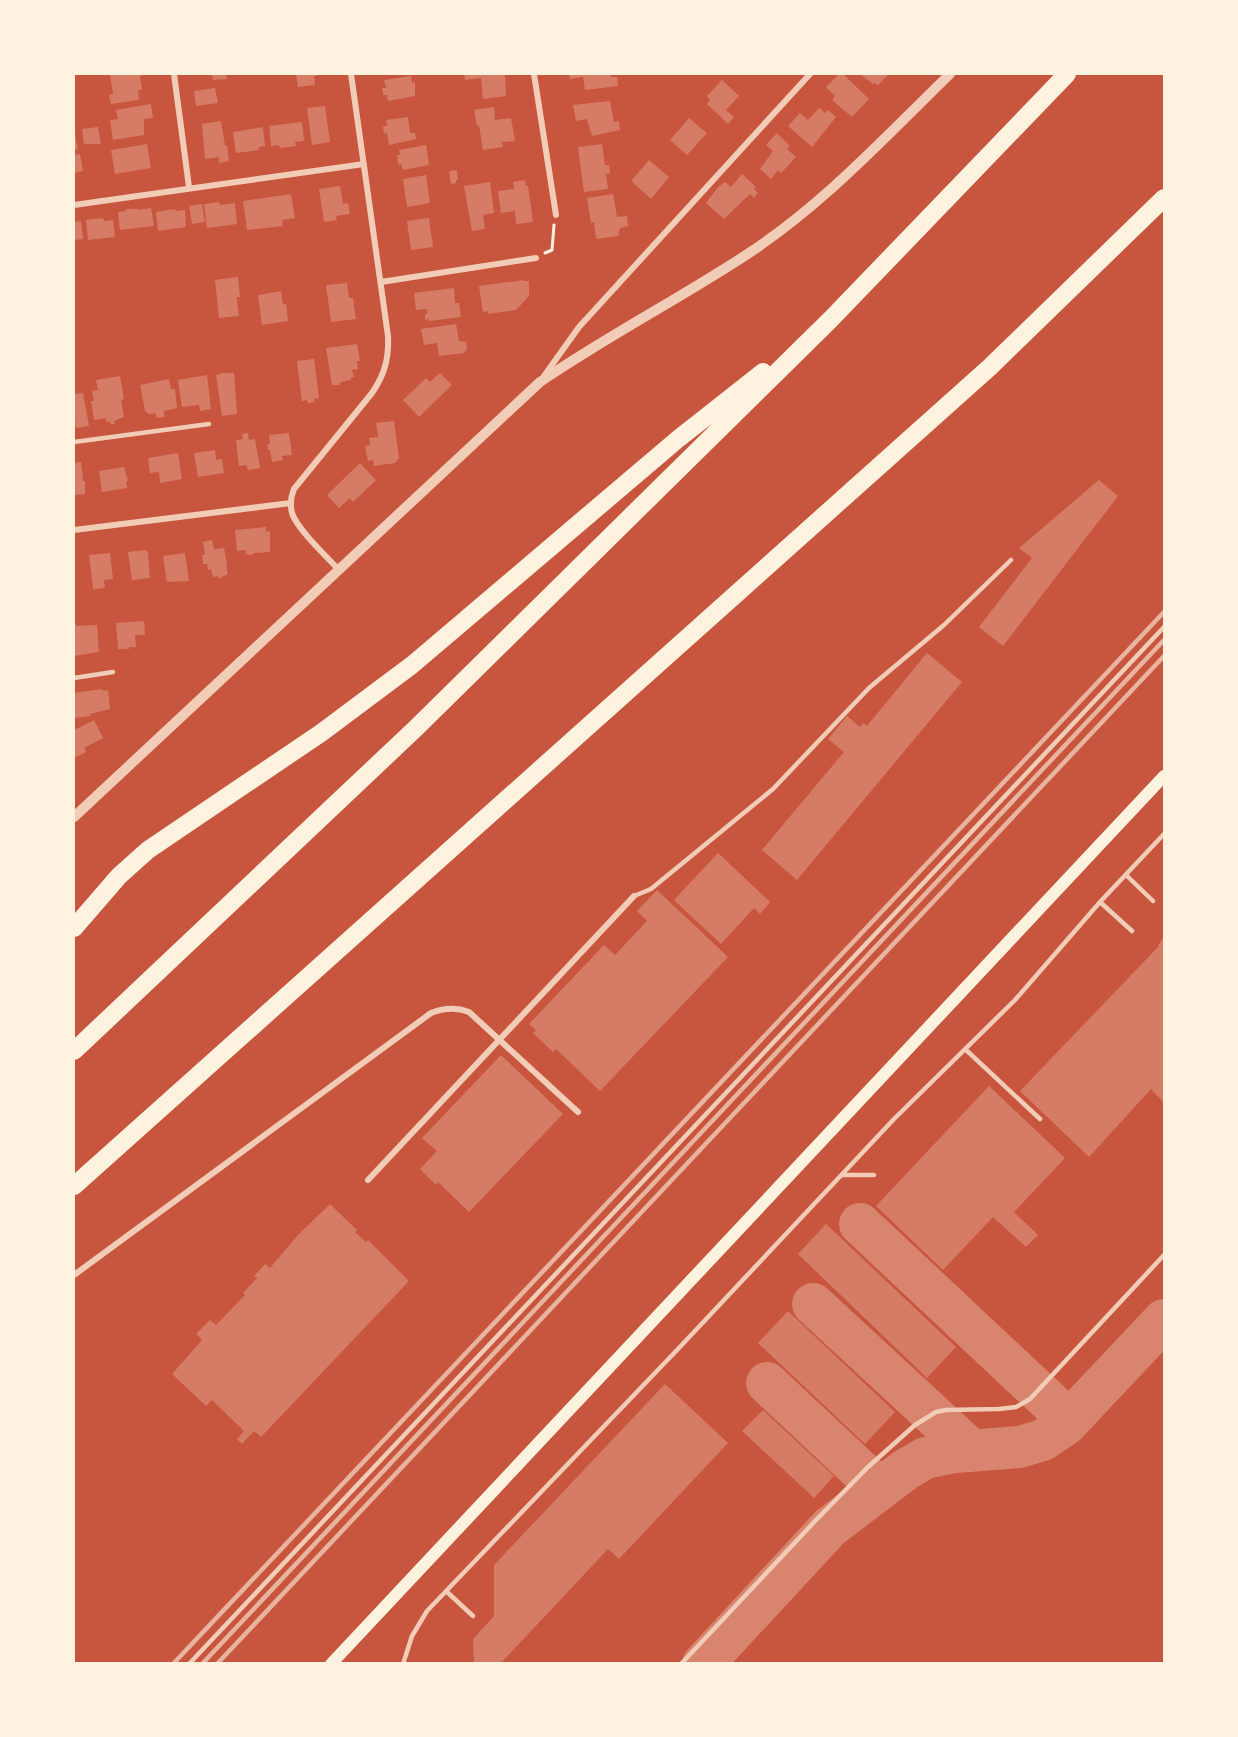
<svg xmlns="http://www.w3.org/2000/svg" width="1238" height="1737" viewBox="0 0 1238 1737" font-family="Figtree,sans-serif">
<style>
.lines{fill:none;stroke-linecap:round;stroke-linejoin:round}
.taxiway{stroke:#d8846e;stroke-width:42}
.building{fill:#d67c66}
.path{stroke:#fff3e0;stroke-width:3}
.service{stroke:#f1ccb7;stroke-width:4.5}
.minor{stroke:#f1ccb7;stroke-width:6}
.tertiary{stroke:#f1ccb7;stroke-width:10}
.secondary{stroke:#fff3e0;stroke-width:12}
.motorway{stroke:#fff3e0;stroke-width:18}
.rail{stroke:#e9b49f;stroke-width:4.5}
</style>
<rect width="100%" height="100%" fill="#c8553d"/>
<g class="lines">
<path class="taxiway" d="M860 1224 1069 1420
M813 1304 972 1451
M767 1383 880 1489
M703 1664 830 1527 905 1470 925 1458 955 1452 1020 1447 1043 1440 1065 1425 1164 1320"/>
</g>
<path class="building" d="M110 74H146L140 76 142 90H138L139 100 111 104 109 95 113 94Z
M212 74H226L227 79 213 80Z
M296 74H317V76H314L315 85 298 87Z
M464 74H505L506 96 483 99 481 78 465 80Z
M569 74H611V77H617L618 86 585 90 583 77 570 79Z
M839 74H843L869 99 852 117 832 100 835 96 826 87Z
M860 74H889L878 85 875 83 873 84Z
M411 76 412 83 415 82V96L388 101 387 95H383L382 88H386L384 80Z
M722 80 739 96 726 110 734 117 728 124 707 104 710 100 707 96Z
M215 88 218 103 196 106 194 91Z
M610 101 614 122 619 121 620 130 592 136 587 119 576 121 573 105Z
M151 104 153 118 144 119V135L113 140 110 120 118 119 116 110Z
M325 106 330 142 312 145 307 108Z
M494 107 495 120 511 118 515 141 502 142 503 147 483 150 479 125 477 126 474 110Z
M819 108 825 113 828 110 836 117 812 147 788 126 800 113 808 120Z
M408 117 410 133H415L416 139 389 145 387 133 384 134 383 126H387L386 120Z
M689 118 707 133 687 155 670 140Z
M221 121 225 146 227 145 229 161 219 163V157L205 159 202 124Z
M302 122 304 141 295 142 296 146 280 148 279 145 271 146 269 126Z
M98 127 101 144H84L82 129Z
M263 127 265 146 259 147V150L236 153 233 132Z
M74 130 78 149 74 150Z
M777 133 790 146 787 149 796 157 781 173 778 170 771 179 760 169 773 151 766 145Z
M147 144 151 168 115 174 111 150Z
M602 144 605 165H609L610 174H606L608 189 584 192 578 147Z
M426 145 429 165 403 170 401 164 398 165 397 155H400L399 150Z
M80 154 83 171 74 173V155Z
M649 160 669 177 651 199 631 181Z
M457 170 458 180H456V183L451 184 449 171Z
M742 174 756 187 754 189 758 193 754 198 750 194 724 219 706 203 718 187 725 182 731 187Z
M426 175 430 203 407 207 403 179Z
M525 180 526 186H528L533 222 516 224 515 211 501 213 498 191 514 189 513 182Z
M490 182 494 213 483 215 485 229 472 231 464 186Z
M340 186 343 204 348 203 350 214 336 216 337 220 324 222 319 189Z
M291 194 295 218 282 220 283 226 247 230 243 201Z
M613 194 617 217 627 216 628 226 620 228 618 236 596 239 594 222 591 223 587 198Z
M219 202 220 205 235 203 237 224 207 228 204 204Z
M202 204 205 222 192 224 189 206Z
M151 208 154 226 120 230 118 212 126 211V209H139V210Z
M175 209 176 211 185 210 186 227 158 231 156 212Z
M103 218 104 221 113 220 115 237 88 240 86 220Z
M429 218 433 247 411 250 407 221Z
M81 221 83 239 74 240V222Z
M238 277 240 297H237V301L239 316 219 318 215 280Z
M524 280V281H529V296L516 310 488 314V311L483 312 479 286Z
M347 283 349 298H353L356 319 331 322 326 285Z
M454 288 455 303H459L461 317 429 321V319L425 320V314H427V309L416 310 414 293Z
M281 291 283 304H286L288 321 262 325 258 295Z
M456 324 459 341 466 342 467 349 464 353 439 356 437 343 424 345 421 329Z
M357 344 360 361H357L358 369 352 370 354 377H351V380L341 382 339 385H332L326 348Z
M314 359 319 398 314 399V402L308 403 307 400 302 401 297 361Z
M223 373H234L237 414 222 416 216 375Z
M440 373 452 385 419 417 403 400 426 378 430 382Z
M207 375 211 409 200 411 199 405 182 407 178 380Z
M120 376 124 399 121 400 124 417 114 421 115 424 111 425 110 421 106 422V418L94 420 91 401H94L92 391 98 390 96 380Z
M169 379 171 389H175L177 408 164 411V417L157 418 155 413 149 414 145 411 140 385Z
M83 393 89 426 76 428 75 422H74V394Z
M394 421 399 458 395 463 374 466 373 460 368 461 365 446 370 445 369 438 378 437 376 423Z
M248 433 249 440 255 439 260 468 248 470 246 465 239 466 236 440 243 439 242 434Z
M289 433 292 455 282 456 283 460 272 462 270 450H268L267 445 270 444 269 435Z
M215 450 216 460 222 459 224 473 198 477 194 453Z
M178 453 182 479 160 483 159 472 150 473 148 458Z
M81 462 83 481H85V494L74 495V463Z
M360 463 376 480 353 502 350 498 339 508 327 495Z
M124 467 128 481 126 482 127 488 102 492 99 471Z
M1099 480 1118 496 1003 646 979 627 1032 558 1019 548Z
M266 527V532L270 531V552L255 553 251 555 246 554V550L237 551 235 530Z
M212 540 214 549 224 548 227 565 226 566 228 574 218 579V576L213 577 211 569 208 570 207 564H203L202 555H205L203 542Z
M146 550 148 552 150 578 132 580 128 552Z
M110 553 113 579 104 580 105 588 93 589 89 555Z
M185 553 189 581 167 582 163 556Z
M144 621 145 635H135L136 647H129V649H118L116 623Z
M76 624V626L97 625 99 652 74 656V625Z
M927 653 962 682 797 880 762 850 844 752 828 739 847 716 860 727 863 723 867 726Z
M102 689 103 691 108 690 110 709 90 714 91 716 74 718V693Z
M94 720 103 738 84 748 86 752 74 758V730Z
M718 853 770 902 760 914 754 908 721 944 674 900Z
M657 890 728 957 600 1091 556 1049 553 1052 533 1033 536 1030 529 1024 604 945 615 955 647 921 637 911Z
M1164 937V1103L1151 1089 1089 1157 1020 1091 1159 946 1158 945Z
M501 1055 563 1114 469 1212 438 1182 436 1185 420 1169 437 1151 422 1138Z
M989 1086 1065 1158 1014 1212 1038 1235 1026 1247 993 1217 943 1270 876 1206Z
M330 1204 357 1230 355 1232 366 1242 368 1240 409 1281 261 1437 254 1431 242 1444 237 1439 244 1431 212 1400 206 1406 172 1374 202 1340 196 1334 210 1320 216 1325 245 1295 243 1293 257 1278 254 1276 265 1264 270 1268 297 1236Z
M826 1224 956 1347 927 1378 798 1254Z
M788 1311 895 1412 865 1444 758 1343Z
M665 1384 728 1443 619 1559 608 1549 500 1664H474L473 1639 494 1616V1565Z
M763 1410 834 1476 814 1498 742 1431Z"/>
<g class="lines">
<path class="path" d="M545 253 552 250 554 225"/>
<path class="service" d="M74 442 209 424
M74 678 113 672
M1126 875 1153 901
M634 896 651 889 773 789 869 688 944 625 1011 560
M1100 902 1132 931
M965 1049 1040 1119
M843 1175H874
M446 1591 473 1616
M189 1664 1164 627
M403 1664 412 1636 427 1611 678 1349 894 1119 1015 1000 1100 902 1164 834
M681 1664 816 1520 868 1467 915 1425 936 1412 946 1410 999 1409 1016 1407 1030 1399 1164 1255"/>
<path class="minor" d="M174 74 189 187
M534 74 556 215
M74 205 364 164
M381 282 536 258
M544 376 579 327 810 74
M74 530 291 503
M339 570C327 557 297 529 292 513 290 505 291 496 294 489L372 393C385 374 389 358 388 336L351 74
M368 1180 634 896
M74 1275 431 1013C444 1008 456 1007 469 1012L578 1112"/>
<path class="tertiary" d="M74 817 540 382C607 336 679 299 746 255 823 205 885 137 950 74"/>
<path class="secondary" d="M331 1664 1164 776"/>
<path class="motorway" d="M74 928 119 876 148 850 321 733 412 665 678 439 763 372
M74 1051 416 728 831 319 1067 74
M74 1186 990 367 1164 198"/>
<path class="rail" d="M173 1664 1164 612
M202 1664 1164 640
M217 1664 1164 656"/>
</g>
<rect width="1238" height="1737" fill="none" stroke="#fff3e0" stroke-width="150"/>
</svg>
